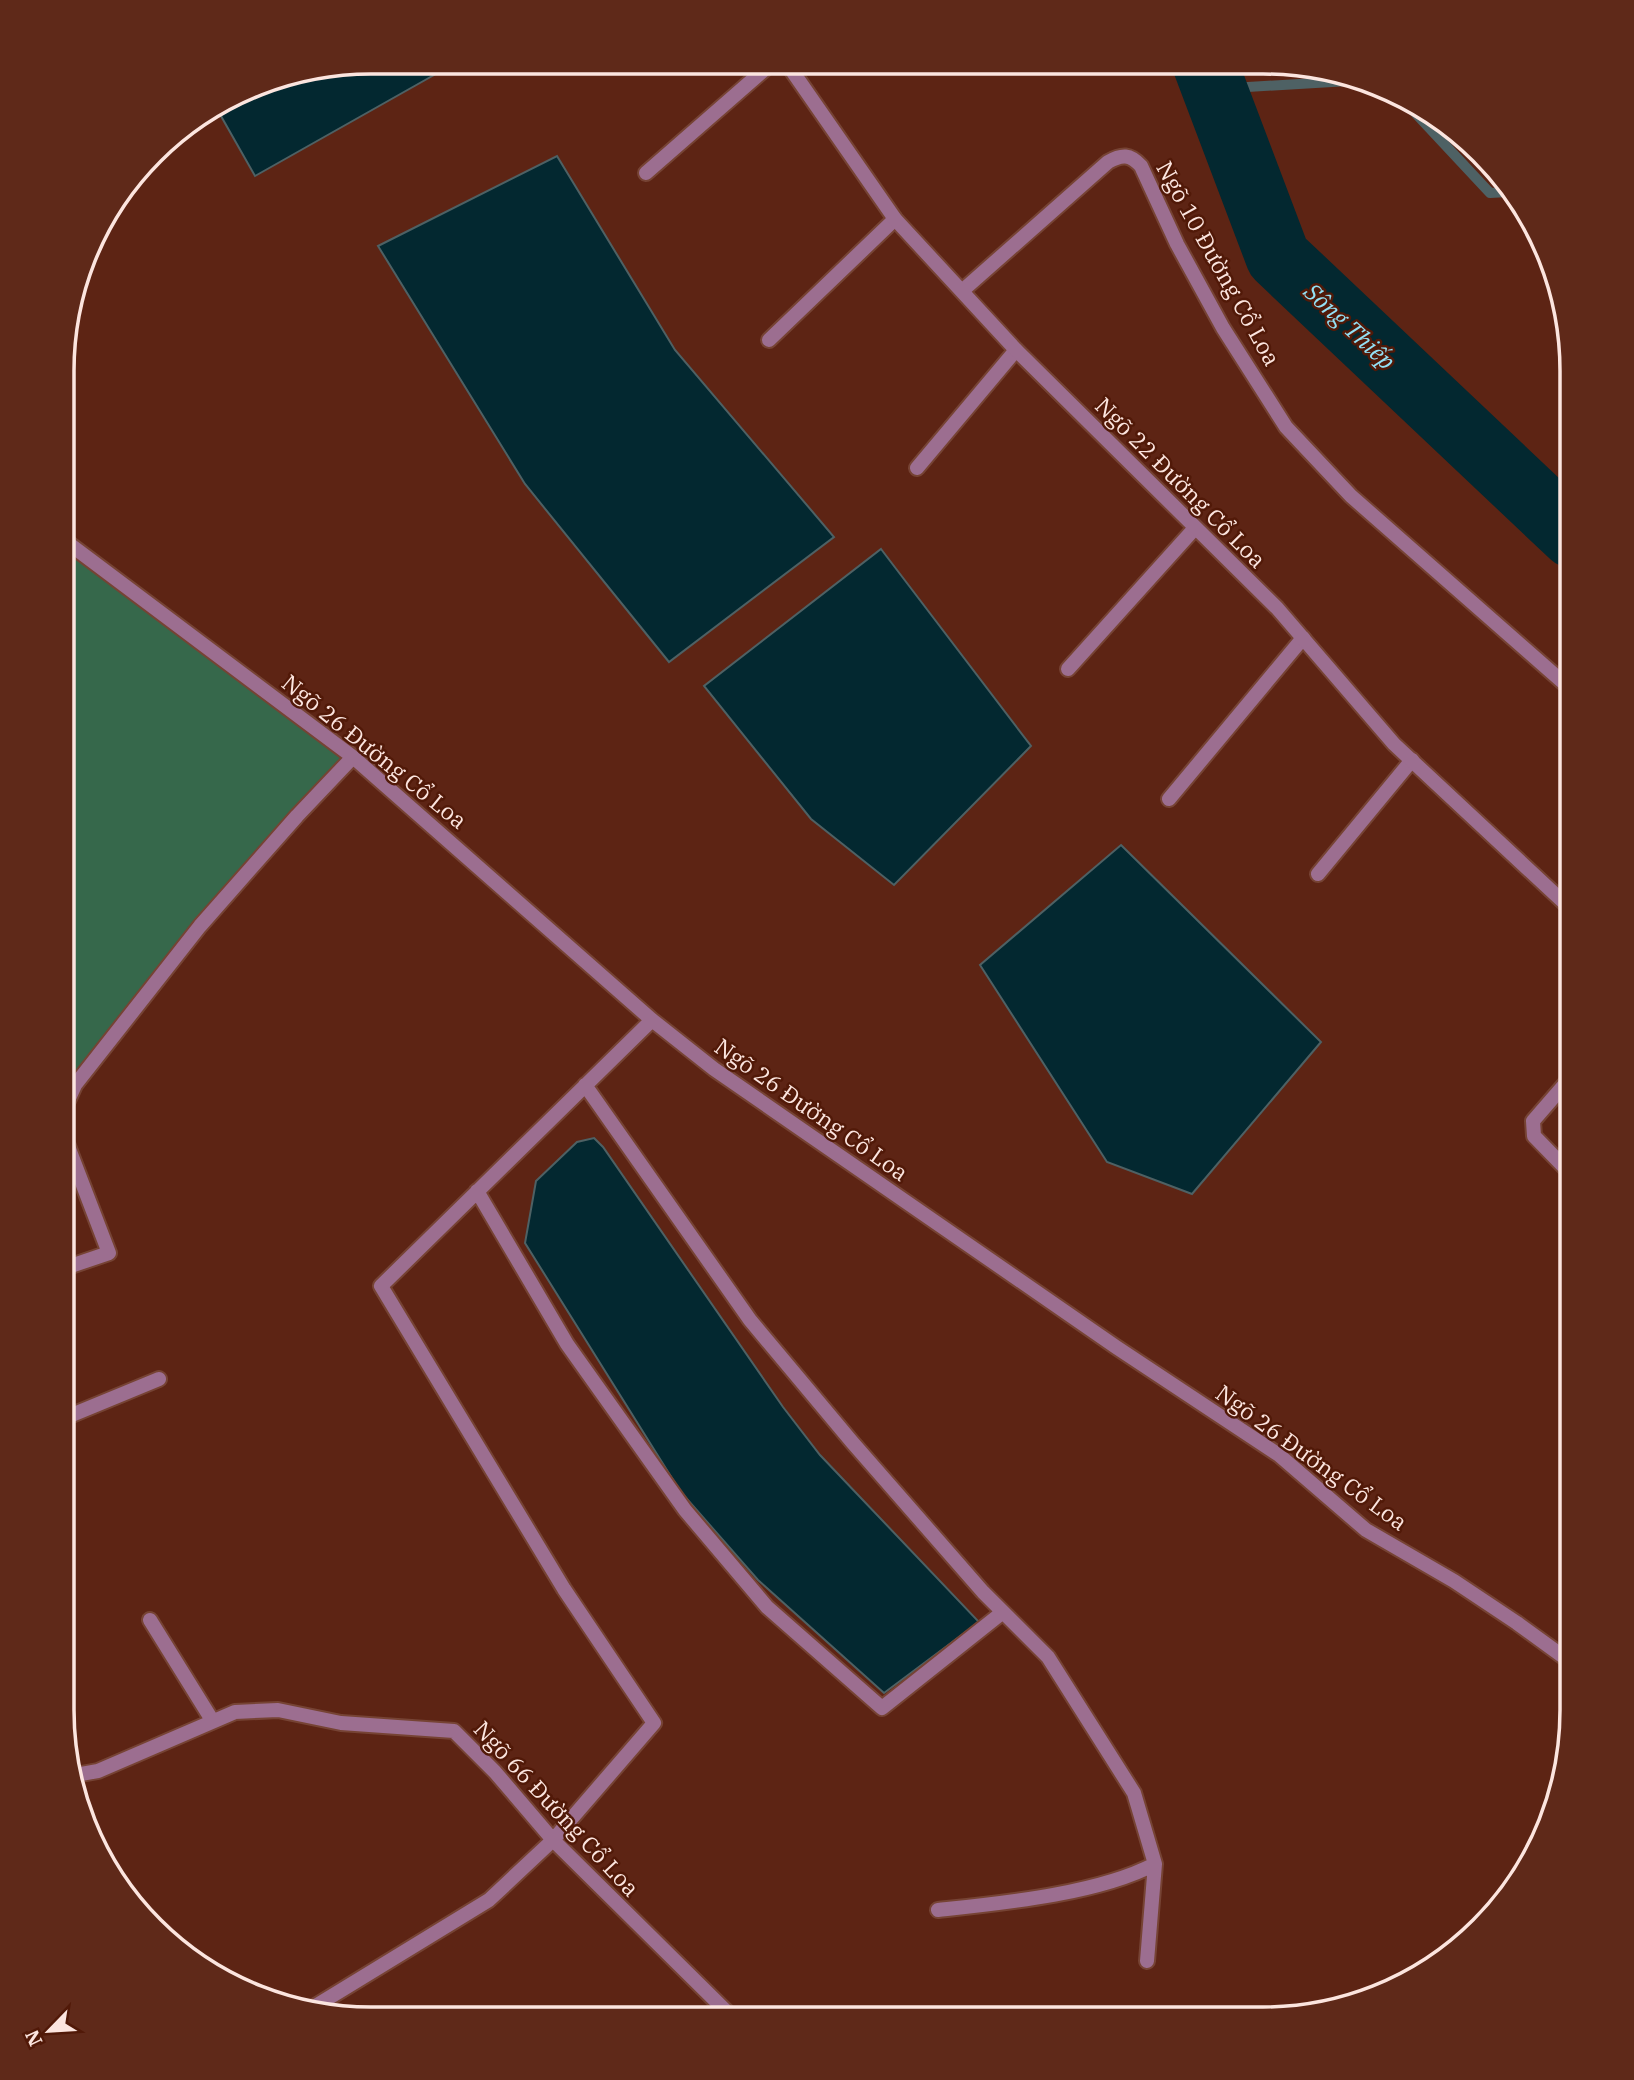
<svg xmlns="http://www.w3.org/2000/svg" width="1634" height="2080" viewBox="0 0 1634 2080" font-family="'IBM Plex Serif',serif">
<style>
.green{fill:#36684b}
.water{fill:#032830;stroke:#4e6164;stroke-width:2}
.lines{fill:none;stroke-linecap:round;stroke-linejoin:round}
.stream{stroke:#4e6164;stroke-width:10}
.river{stroke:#032830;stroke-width:65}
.service-casing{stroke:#764334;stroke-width:18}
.minor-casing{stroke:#764334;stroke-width:18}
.service{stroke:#9c6e90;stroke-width:14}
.minor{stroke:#9c6e90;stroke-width:14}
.labels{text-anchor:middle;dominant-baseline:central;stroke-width:5;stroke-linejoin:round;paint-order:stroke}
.street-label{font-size:23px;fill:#fce5df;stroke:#511908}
.water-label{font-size:24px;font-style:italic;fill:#93e1f5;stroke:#511908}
.rim{fill:none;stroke:#fce5df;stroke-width:3.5}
</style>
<rect width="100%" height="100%" fill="#5d2414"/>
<path class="green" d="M64 530 353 757 88 1066 62 1125Z"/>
<path class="water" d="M371 61 457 62 255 176 217 109 271 78Z
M557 156 675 350 834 537 669 662 525 484 378 246Z
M881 549 1031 746 894 885 811 819 704 686Z
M1121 845 1321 1042 1192 1194 1107 1162 980 965Z
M594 1138 603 1147 783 1407 820 1455 979 1622 884 1693 758 1580 680 1491 525 1243 536 1181 577 1142Z"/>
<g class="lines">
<path class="stream" d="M1215 89 1349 81
M1405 102 1490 193 1508 192"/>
<path class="river" d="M1205 64 1278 257 1573 536"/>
<defs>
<path id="service" d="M646 173 773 62
M769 340 895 219
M917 468 1016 350
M1068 669 1195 528
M1169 799 1303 638
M1318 874 1412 760
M1572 1175 1534 1136 1533 1121 1572 1076"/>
<path id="minor" d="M786 62 895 219 1016 350 1277 608 1394 744 1572 910
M962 291 1108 162C1122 154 1130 154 1141 166L1177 244 1223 328 1286 427 1351 496 1573 691
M64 540 353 757 652 1020 714 1069 1116 1347 1279 1455 1366 1530 1454 1581 1517 1623 1572 1663
M585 1085 750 1320 852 1442 983 1592 1048 1657 1134 1793 1155 1864 1147 1961
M477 1191 567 1344 685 1510 767 1607 882 1708 1003 1612
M62 1269 109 1253 66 1141 65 1107 75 1085 200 926 297 816 353 757
M62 1419 159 1379
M150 1620 212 1720
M70 1776 98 1771 235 1712 278 1710 341 1723 454 1731 495 1772 553 1840 733 2018
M938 1910C1003 1903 1098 1894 1155 1864
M309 2010 489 1900 553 1840 654 1723 564 1589 381 1286 652 1020"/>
</defs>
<use href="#service" class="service-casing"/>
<use href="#minor" class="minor-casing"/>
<use href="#service" class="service"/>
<use href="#minor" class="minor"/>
</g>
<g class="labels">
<g class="street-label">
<text transform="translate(1219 263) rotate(61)">Ngõ 10 Đường Cổ Loa</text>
<text transform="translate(1181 482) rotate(45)">Ngõ 22 Đường Cổ Loa</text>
<text transform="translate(375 751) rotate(39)">Ngõ 26 Đường Cổ Loa</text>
<text transform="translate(812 1109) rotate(35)">Ngõ 26 Đường Cổ Loa</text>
<text transform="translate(1312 1457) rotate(36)">Ngõ 26 Đường Cổ Loa</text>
<text transform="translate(557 1808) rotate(47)">Ngõ 66 Đường Cổ Loa</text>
</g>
<g class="water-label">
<text transform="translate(1350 326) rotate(43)">Sông Thiếp</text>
</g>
</g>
<path d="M0 0H1634V2080H0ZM371 74H1263A297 297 0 0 1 1560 371V1710A297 297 0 0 1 1263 2007H371A297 297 0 0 1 74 1710V371A297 297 0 0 1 371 74Z" fill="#5f2919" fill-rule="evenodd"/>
<path class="rim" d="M371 74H1263A297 297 0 0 1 1560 371V1710A297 297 0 0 1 1263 2007H371A297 297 0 0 1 74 1710V371A297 297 0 0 1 371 74Z"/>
<g transform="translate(49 2031) rotate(245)" stroke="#511908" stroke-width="5" paint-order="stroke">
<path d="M0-5L12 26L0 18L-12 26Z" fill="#fce5df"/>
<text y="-10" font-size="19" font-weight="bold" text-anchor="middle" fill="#fce5df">N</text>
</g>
</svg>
